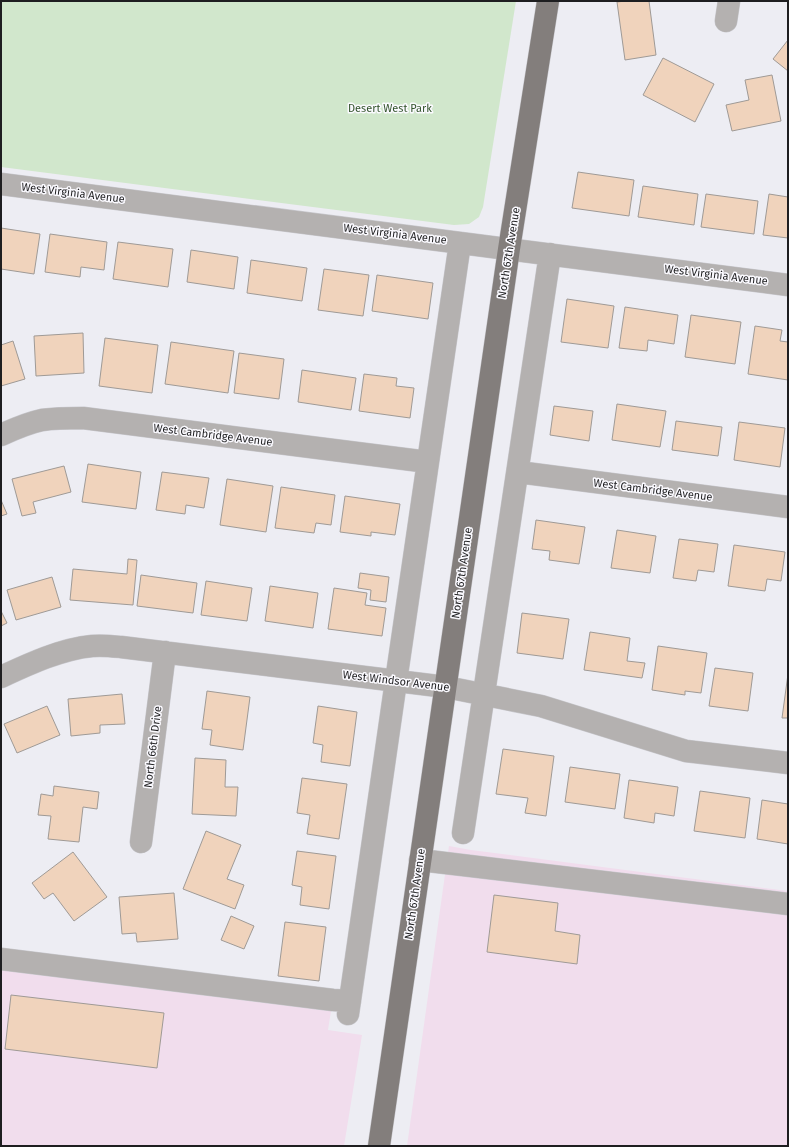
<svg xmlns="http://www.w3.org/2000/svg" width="789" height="1147" viewBox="0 0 789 1147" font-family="'Fira Sans',sans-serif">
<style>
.commercial{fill:#f1dded}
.green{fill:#d1e7cc}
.building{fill:#f0d3bc;stroke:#9f9a96}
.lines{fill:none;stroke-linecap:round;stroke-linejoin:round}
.minor-casing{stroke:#c8c8cd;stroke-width:23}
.major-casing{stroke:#c8c8cd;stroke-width:23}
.minor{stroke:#b4b1b0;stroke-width:22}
.major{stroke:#837e7c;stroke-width:22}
.labels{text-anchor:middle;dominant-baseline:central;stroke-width:3;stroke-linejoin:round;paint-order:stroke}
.park-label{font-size:11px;fill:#32532b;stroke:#fbfaff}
.street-label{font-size:11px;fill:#1e1e20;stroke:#fbfaff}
</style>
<rect width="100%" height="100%" fill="#ededf3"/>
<path class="commercial" d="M449 846 471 850 788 891V1146H407Z
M1 970 331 1011 328 1030 362 1035 344 1146H1Z"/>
<path class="green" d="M1 1H516L483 207 479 217 469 224 454 225 1 167Z"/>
<path class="building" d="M625 1H649L656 55 625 60 617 2Z
M788 40V71L773 59Z
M663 58 714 84 695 122 643 95Z
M772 75 781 121 732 131 726 105 749 100 745 80Z
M578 172 634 180 629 216 572 208Z
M643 186 698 194 694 225 638 217Z
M706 194 758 201 754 234 701 227Z
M769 194 788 197V238L763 235Z
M1 228 40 234 34 274 1 269Z
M50 234 107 242 104 270 81 267 80 277 45 272Z
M118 242 173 249 168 287 113 279Z
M191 250 238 257 234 289 187 282Z
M251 260 307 268 302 301 247 293Z
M324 269 369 275 363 316 318 310Z
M377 275 433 283 428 319 372 311Z
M567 299 614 306 608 348 561 342Z
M625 307 678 315 674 344 648 340 647 351 619 348Z
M691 315 741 322 735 364 685 357Z
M755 326 782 330 780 341 788 342V380L748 374Z
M83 333 84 373 36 376 34 336Z
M105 338 158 345 152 393 99 386Z
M13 341 25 379 1 386V345Z
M171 342 234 351 228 393 165 384Z
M239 353 284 359 279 399 234 393Z
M302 370 356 378 351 410 298 402Z
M364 374 397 378 396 386 414 388 410 418 359 411Z
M617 404 666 411 660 447 612 440Z
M554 406 593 411 589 441 550 435Z
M676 421 722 427 718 456 672 450Z
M739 422 785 428 780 467 734 460Z
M88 464 141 472 136 509 82 502Z
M64 466 71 492 33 502 36 513 22 516 12 479Z
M162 472 209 478 204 508 186 505 185 514 156 510Z
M227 479 273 486 266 532 220 525Z
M281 487 335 495 331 525 316 523 314 533 275 528Z
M345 496 400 504 395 535 371 532V536L340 532Z
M1 500 7 514 1 516Z
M536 520 585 527 579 564 549 560 550 551 532 549Z
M617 530 656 536 650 573 611 568Z
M679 539 718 544 714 572 698 570 696 581 673 578Z
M734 545 785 552 781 581 767 579 765 591 728 586Z
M128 559 137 560 133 605 70 600 73 569 127 574Z
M360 573 389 577 386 602 370 600 371 590 358 588Z
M141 575 197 583 193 613 137 606Z
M52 577 61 607 16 620 7 590Z
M206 581 252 588 247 621 201 615Z
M270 586 318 593 313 628 265 621Z
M334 588 367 593 365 605 386 608 382 636 328 629Z
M1 611 7 623 1 626Z
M522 613 569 619 563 659 517 653Z
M590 632 630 638 627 661 645 663 642 678 584 670Z
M658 646 707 653 701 693 685 691V695L652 690Z
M715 668 753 673 748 711 709 706Z
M788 674V718H782Z
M207 691 250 697 243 750 210 745 212 730 202 729Z
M122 694 125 724 100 725V733L71 736 68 699Z
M47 706 60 735 17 753 4 724Z
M318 706 357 712 350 766 321 762 323 745 313 743Z
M503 749 554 756 546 816 525 813 528 798 496 794Z
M195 758 226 760 225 787H238L236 816 192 814Z
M570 767 620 774 615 809 565 802Z
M302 778 347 784 339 839 307 834 310 815 297 813Z
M629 780 678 787 674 816 655 813 654 823 624 818Z
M54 786 99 792 97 809 83 807 79 842 48 839 51 816 38 815 41 794 53 796Z
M700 791 750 798 745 838 694 831Z
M762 800 788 804V844L757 839Z
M206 831 241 845 227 879 244 885 235 909 183 889Z
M297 851 336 856 329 909 300 905 302 887 292 885Z
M73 852 107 897 74 921 53 893 44 899 32 883Z
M174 893 178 939 137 942 136 933 122 934 119 897Z
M494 895 558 903 555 931 580 935 577 964 487 952Z
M231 916 254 926 244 949 221 940Z
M285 922 326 927 319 981 278 976Z
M11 995 164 1013 157 1068 5 1049Z"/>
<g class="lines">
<defs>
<path id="minor" d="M726 21 729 1
M1 184 788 285
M1 435C14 429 28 423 42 420 56 418 70 418 83 418L428 462
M518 472 788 507
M1 677C29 664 61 649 92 646 102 645 111 646 121 647L446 687 541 706 686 751 788 763
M463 833 550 254
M141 842 165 652
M420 860 788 904
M1 959 333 1000 350 1001
M348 1014 396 681 460 243"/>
<path id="major" d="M379 1146 509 249 548 1"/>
</defs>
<use href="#minor" class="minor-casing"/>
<use href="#major" class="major-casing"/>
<use href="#minor" class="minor"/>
<use href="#major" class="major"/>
</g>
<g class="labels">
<g class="park-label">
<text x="390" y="108">Desert West Park</text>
</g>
<g class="street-label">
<text transform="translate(73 193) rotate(7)">West Virginia Avenue</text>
<text transform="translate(395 234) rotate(7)">West Virginia Avenue</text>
<text transform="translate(509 253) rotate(-81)">North 67th Avenue</text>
<text transform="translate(716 275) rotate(7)">West Virginia Avenue</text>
<text transform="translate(213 435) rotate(7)">West Cambridge Avenue</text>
<text transform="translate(653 490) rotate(7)">West Cambridge Avenue</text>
<text transform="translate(462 573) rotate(-82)">North 67th Avenue</text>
<text transform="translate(396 681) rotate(7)">West Windsor Avenue</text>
<text transform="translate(153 747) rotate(-83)">North 66th Drive</text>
<text transform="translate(415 894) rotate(-82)">North 67th Avenue</text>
</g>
</g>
<rect width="789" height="1147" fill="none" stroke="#1e1e20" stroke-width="4"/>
</svg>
